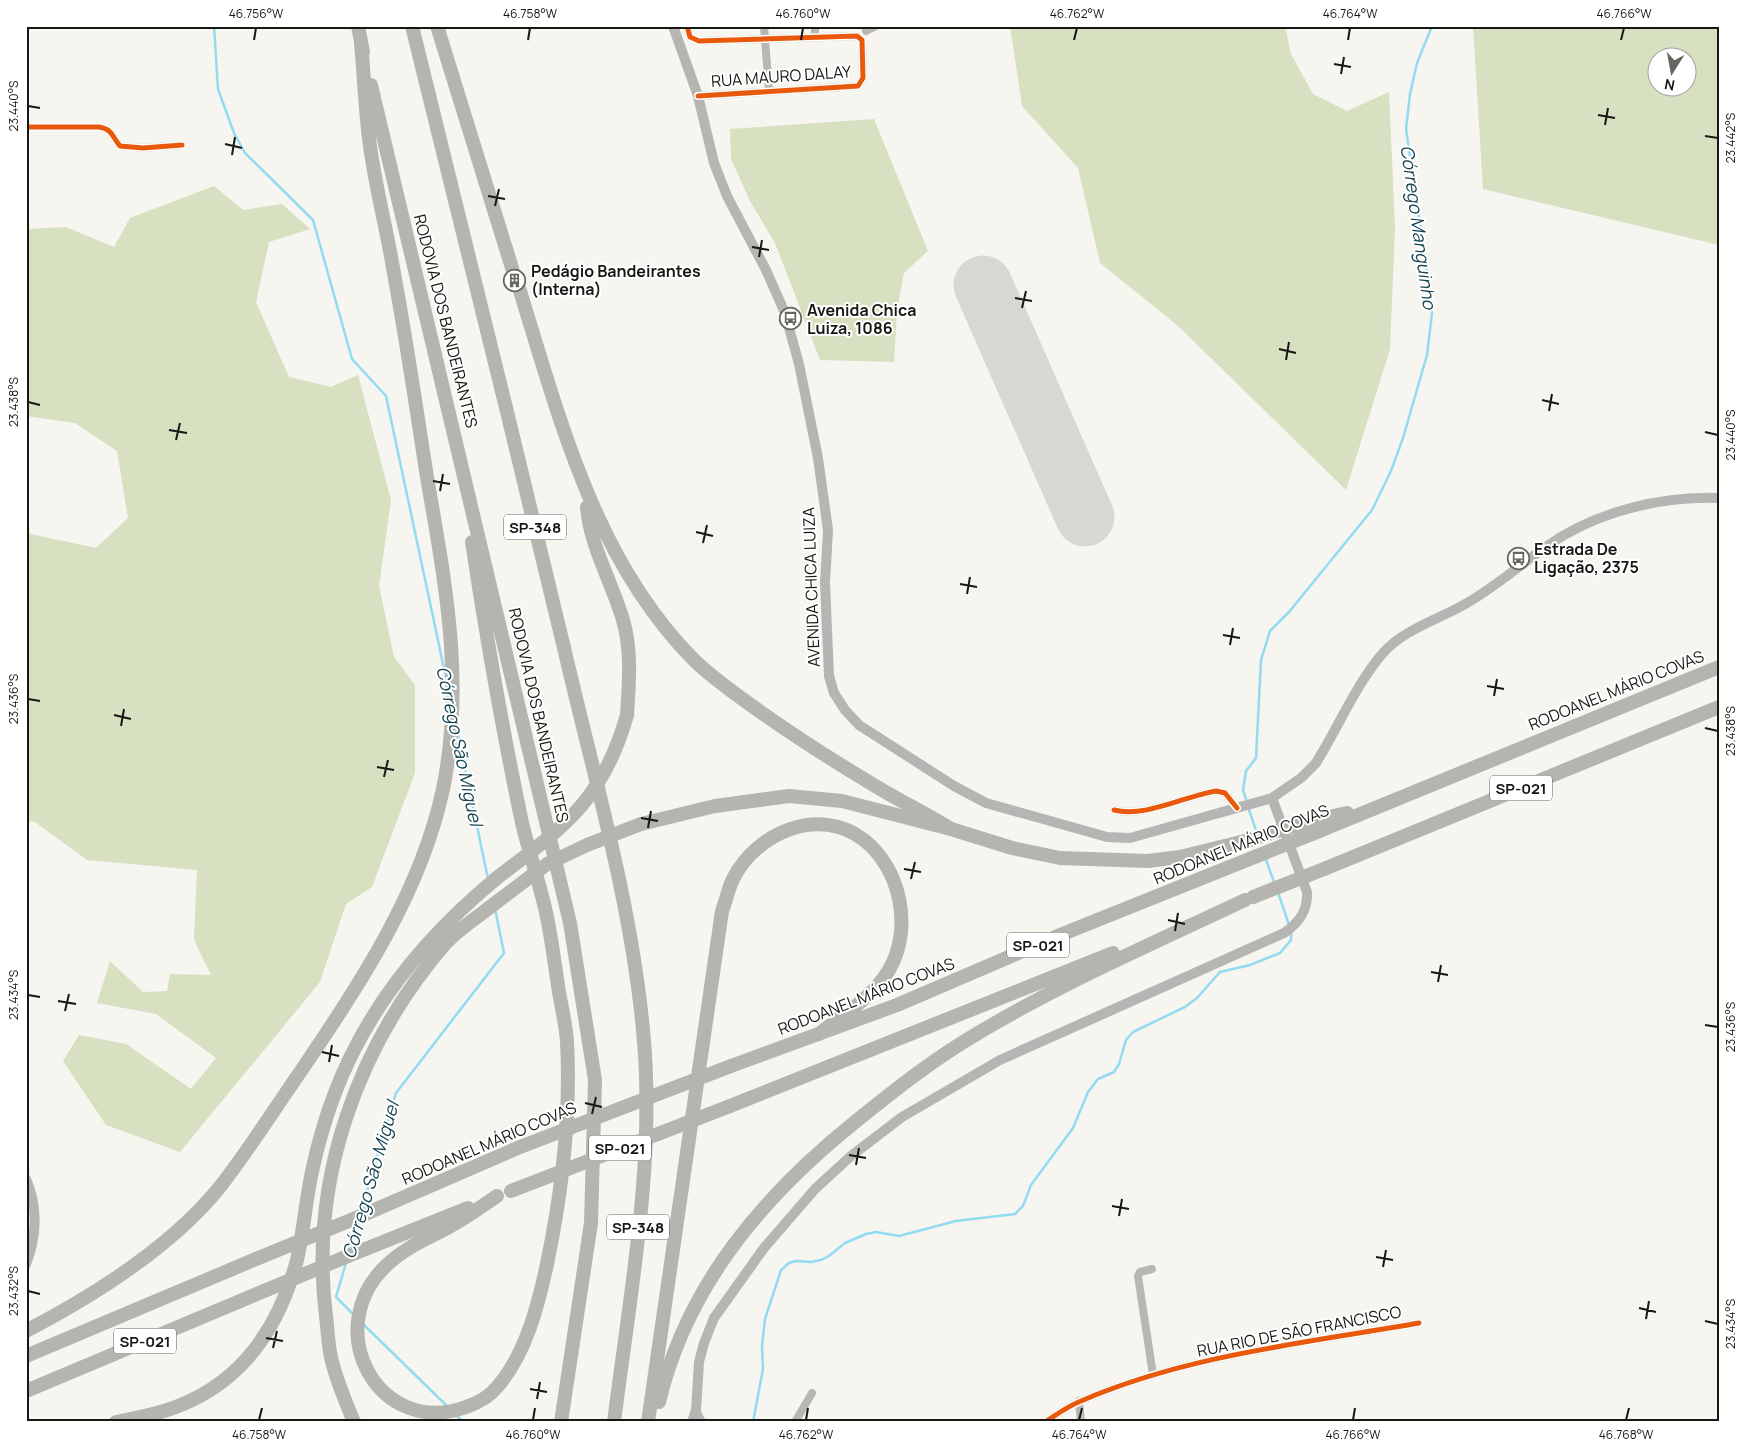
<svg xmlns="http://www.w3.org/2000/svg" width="1745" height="1448" viewBox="0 0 1745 1448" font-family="Manrope,sans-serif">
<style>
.green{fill:#d7e0c1;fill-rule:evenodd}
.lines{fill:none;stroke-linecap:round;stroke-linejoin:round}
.stream{stroke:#93dbf2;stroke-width:2.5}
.runway{stroke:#d8d8d3;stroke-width:59}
.motorway-tunnel{stroke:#d5d4ce;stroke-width:14;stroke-dasharray:14 7;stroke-linecap:butt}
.minor{stroke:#b8b7b4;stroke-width:8}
.secondary{stroke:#b6b5b3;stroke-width:10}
.motorway{stroke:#b5b4af;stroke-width:14}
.motorway-bridge{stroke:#b5b4af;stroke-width:14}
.cycleway-casing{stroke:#fff;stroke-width:8}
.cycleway{stroke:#e8590c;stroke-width:5}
.ticks{fill:none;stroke:#181713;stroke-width:2}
.labels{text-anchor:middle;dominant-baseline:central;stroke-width:4;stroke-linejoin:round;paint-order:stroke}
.shield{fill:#fff;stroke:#5d5d5a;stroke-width:1}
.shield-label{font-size:15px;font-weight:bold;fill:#181713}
.street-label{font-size:16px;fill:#181713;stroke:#fff}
.poi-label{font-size:16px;font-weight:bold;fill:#181713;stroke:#fff;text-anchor:start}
.water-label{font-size:18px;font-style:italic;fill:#154352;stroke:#fff}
.neatline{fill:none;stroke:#181713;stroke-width:2}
.ticks-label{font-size:12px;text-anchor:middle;fill:#181713}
</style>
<rect width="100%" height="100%" fill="#f6f5ef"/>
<path class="green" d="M1010 26H1285L1291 54 1313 94 1347 111 1389 92 1395 228 1390 349 1346 490 1177 325 1100 263 1078 168 1022 106Z
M1473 26H1719V245L1483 189ZM1658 58H1688V88H1658Z
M874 119 928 251 904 273 897 311 894 362 820 360 775 243 750 201 731 159 730 129Z
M214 186 243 210 282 204 310 229 269 242 256 302 289 377 331 387 358 375 391 500 379 586 394 657 415 685V773L372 887 346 904 320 982 180 1152 106 1125 63 1061 79 1035 126 1044 191 1089 216 1058 156 1014 97 1003 110 961 143 992 167 991 170 974 211 975 194 940 197 870 87 860 35 822 26 821V533L96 548 128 518 117 451 75 423 26 416V229L66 227 114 247 130 218Z"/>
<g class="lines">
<path class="stream" d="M214 26 218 89 234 133 245 153 313 220 352 359 386 396 446 678
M457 730 488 879
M1247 802 1243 790 1246 771 1256 758 1261 660 1270 631 1289 612 1372 510 1391 471 1403 438 1427 355 1432 313 1429 285 1406 129 1410 94 1417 63 1432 26
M1248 807 1257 833
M1265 857 1274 882
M1278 892 1289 925
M361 1210 396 1093 504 953 495 909
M349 1251 358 1223
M346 1263 336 1297 353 1314
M364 1325 446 1405
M455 1414 463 1422
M753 1422 763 1369 762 1346 765 1319 781 1270 789 1263 796 1261 811 1262 821 1260 829 1256 845 1243 866 1234 876 1232 899 1236 956 1221 1015 1214 1023 1206 1031 1185 1073 1128 1088 1092 1098 1079 1114 1072 1119 1064 1126 1040 1133 1032 1185 1007 1197 998 1220 972 1250 965 1280 953 1291 940V933"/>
<path class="runway" d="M983 285 1085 517"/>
<path class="motorway-tunnel" d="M512 268 520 291"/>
<path class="minor" d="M687 26 690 37 699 41 857 36 862 40 863 78 858 86 698 96
M764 26 769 91
M815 26V36
M866 31 876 26
M26 127H99C113 129 112 137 120 146L143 148 182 145
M1114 810C1145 818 1185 796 1216 791L1225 793 1237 808
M1152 1269 1140 1272 1138 1276 1153 1375
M1079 1401 1081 1422
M696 1410 702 1422
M795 1422 812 1393
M1045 1422C1056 1415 1068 1406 1081 1401 1187 1355 1306 1343 1419 1323"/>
<path class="secondary" d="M673 26 698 96 714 163 727 196 766 270 785 313 799 364 818 458 828 530 825 583 829 676 834 693 845 710 859 725 954 786 986 803 1107 837 1130 838 1272 798 1301 778 1316 763C1338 728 1356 684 1383 653 1404 629 1440 619 1467 603 1495 587 1520 565 1547 546 1596 512 1659 496 1719 498
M26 1179C38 1206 37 1237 26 1264
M692 1422 696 1410 699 1362 704 1343 714 1318 764 1248 815 1189 851 1156 902 1117 1000 1060 1284 933C1299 923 1308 911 1307 892L1272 798"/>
<path class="motorway" d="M358 26 363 52
M412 26C464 235 515 443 565 652 594 777 631 902 643 1030 656 1159 630 1294 614 1422
M437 26 512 268
M371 85 570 923 595 1080 591 1223 561 1422
M520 291C560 420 595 560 693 659 711 677 734 693 755 708 793 735 832 760 872 784 898 800 925 813 951 829
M587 507C590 546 612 582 623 620 632 650 629 684 627 715
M472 542C486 635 502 727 521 818 528 851 540 883 547 917 552 941 555 967 559 992 562 1009 566 1026 567 1042 571 1116 562 1192 547 1264 538 1306 526 1353 498 1386 490 1396 478 1403 466 1407 377 1439 318 1326 389 1263 406 1247 429 1238 449 1227 466 1218 481 1207 497 1196
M1307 822 1347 813
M641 824 715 806 789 796 842 801 951 829 1012 848 1060 858 1148 861 1180 857 1249 840
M1312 834 1719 667
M1324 869 1719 707
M731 1066 897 1005 1065 933 1257 856
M730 1106 1113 953
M356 1218 520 1147
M348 1256 468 1208
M26 1331C93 1296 171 1247 219 1188 249 1150 275 1108 303 1068 361 982 421 892 443 789 465 682 445 582 427 477 416 407 406 337 393 268 386 225 374 182 369 138 365 107 364 75 361 43
M26 1356 256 1259
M26 1391 264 1291
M659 1402C687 1285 763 1196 855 1122 891 1093 926 1065 965 1041 1054 986 1150 945 1245 900
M116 1422C142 1417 168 1412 192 1400 250 1372 281 1320 297 1260 304 1229 306 1197 313 1167 318 1144 325 1120 333 1098 366 1008 425 937 498 877
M354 1422C346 1403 338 1384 333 1365 328 1350 328 1332 326 1316 309 1181 357 1046 445 944 459 928 481 915 498 901
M648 1422 722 911C726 901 728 889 733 879 756 833 819 805 864 840 901 869 913 929 889 970 873 997 843 1015 819 1034"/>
<path class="motorway-bridge" d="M1249 840 1307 822
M1257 856 1312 834
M498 877C565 826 603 800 627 715
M1253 897 1324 869
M498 901 547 864 587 845 641 824
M520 1147 731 1066
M511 1191 730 1106
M256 1259 356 1218
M264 1291 348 1256"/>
<defs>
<path id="cycleway" d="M687 26 690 37 699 41 857 36 862 40 863 78 858 86 698 96
M26 127H99C113 129 112 137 120 146L143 148 182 145
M1114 810C1145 818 1185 796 1216 791L1225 793 1237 808
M1045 1422C1056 1415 1068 1406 1081 1401 1187 1355 1306 1343 1419 1323"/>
</defs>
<use href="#cycleway" class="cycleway-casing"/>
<use href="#cycleway" class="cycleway"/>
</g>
<path class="ticks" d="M254 40 256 28M528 40 530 28M801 40 803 28M1074 40 1077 28M1348 40 1350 28M1621 40 1624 28M1334 64 1351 67M1341 74 1344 57M28 106 40 108M1598 115 1615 118M1605 125 1608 108M1705 136 1718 138M225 144 242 148M232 155 235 137M488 196 505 199M495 206 499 189M752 247 769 250M759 257 762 240M1015 298 1032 301M1022 308 1026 291M1279 349 1296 353M1286 360 1289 342M1542 400 1559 404M28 402 40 405M1549 411 1552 394M169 430 187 433M1705 432 1718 435M176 440 180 423M433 481 450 484M440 491 443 474M696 532 713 536M703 543 707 525M960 584 977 587M967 594 970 577M1223 635 1240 638M1230 645 1233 628M1487 686 1504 689M1494 696 1497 679M28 699 40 701M114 715 131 719M121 726 124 709M1705 728 1718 731M377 767 394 770M384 777 388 760M641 818 658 821M648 828 651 811M904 869 921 872M911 879 915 862M1168 920 1185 924M1175 931 1178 913M1431 972 1448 975M1438 982 1441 965M28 995 40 997M58 1001 76 1004M65 1011 69 994M1705 1025 1718 1027M322 1052 339 1056M329 1062 332 1045M585 1103 602 1107M592 1114 596 1097M849 1155 866 1158M856 1165 859 1148M1112 1206 1129 1209M1119 1216 1122 1199M1376 1257 1393 1260M1383 1267 1386 1250M28 1291 40 1294M1639 1308 1656 1312M1646 1319 1649 1301M1705 1321 1718 1324M266 1338 283 1341M273 1348 277 1331M530 1389 547 1392M537 1399 540 1382M259 1420 262 1408M533 1420 535 1408M806 1420 808 1408M1079 1420 1082 1408M1353 1420 1355 1408M1626 1420 1629 1408"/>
<defs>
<symbol id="building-ring" viewBox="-11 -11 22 22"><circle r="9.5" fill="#fff" stroke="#666560" stroke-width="1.5"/><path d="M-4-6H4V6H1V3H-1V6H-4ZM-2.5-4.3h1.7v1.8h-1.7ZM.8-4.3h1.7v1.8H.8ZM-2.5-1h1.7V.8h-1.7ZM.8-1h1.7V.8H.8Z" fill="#666560"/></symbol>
<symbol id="bus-ring" viewBox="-11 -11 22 22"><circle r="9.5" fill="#fff" stroke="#666560" stroke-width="1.5"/><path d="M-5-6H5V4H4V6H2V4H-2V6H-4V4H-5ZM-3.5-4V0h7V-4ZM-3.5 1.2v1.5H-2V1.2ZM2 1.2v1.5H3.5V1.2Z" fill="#666560"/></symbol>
</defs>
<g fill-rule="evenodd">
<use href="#building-ring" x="502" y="268" width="25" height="25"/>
<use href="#bus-ring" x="778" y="306" width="25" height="25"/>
<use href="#bus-ring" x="1506" y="546" width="25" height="25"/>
</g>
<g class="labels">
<g class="shield">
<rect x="504" y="514.5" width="62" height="25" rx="4"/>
<rect x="1490" y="775.5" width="62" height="25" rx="4"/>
<rect x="1007" y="932.5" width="62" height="25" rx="4"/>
<rect x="589" y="1135.5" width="62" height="25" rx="4"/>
<rect x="607" y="1214.5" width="62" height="25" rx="4"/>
<rect x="114" y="1328.5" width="62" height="25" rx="4"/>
</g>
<g class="shield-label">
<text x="535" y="527">SP-348</text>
<text x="1521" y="788">SP-021</text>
<text x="1038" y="945">SP-021</text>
<text x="620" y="1148">SP-021</text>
<text x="638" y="1227">SP-348</text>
<text x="145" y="1341">SP-021</text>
</g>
<g class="street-label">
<text transform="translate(781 76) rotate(-4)">RUA MAURO DALAY</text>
<text transform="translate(446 321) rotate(76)">RODOVIA DOS BANDEIRANTES</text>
<text transform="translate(811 587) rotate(-92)">AVENIDA CHICA LUIZA</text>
<text transform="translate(1616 690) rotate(-22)">RODOANEL MÁRIO COVAS</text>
<text transform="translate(539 715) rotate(77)">RODOVIA DOS BANDEIRANTES</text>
<text transform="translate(1241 844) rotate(-22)">RODOANEL MÁRIO COVAS</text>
<text transform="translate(866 996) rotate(-21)">RODOANEL MÁRIO COVAS</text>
<text transform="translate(489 1143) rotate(-23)">RODOANEL MÁRIO COVAS</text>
<text transform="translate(1299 1331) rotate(-11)">RUA RIO DE SÃO FRANCISCO</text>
</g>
<g class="poi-label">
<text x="531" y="271">Pedágio Bandeirantes<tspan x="531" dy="18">(Interna)</tspan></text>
<text x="807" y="310">Avenida Chica<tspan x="807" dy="18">Luiza, 1086</tspan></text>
<text x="1534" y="549">Estrada De<tspan x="1534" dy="18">Ligação, 2375</tspan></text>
</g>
<g class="water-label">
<text transform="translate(1419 227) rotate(82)">Córrego Manguinho</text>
<text transform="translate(460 746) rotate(78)">Córrego São Miguel</text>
<text transform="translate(370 1180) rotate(-74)">Córrego São Miguel</text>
</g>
</g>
<rect width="1745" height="1448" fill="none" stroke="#ffffff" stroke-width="55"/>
<g transform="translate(1672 72) rotate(191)"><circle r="24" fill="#ffffff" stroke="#a3a2a1"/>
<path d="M0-4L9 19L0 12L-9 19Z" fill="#666560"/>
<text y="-8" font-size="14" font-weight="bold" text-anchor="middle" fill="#181713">N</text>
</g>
<rect x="28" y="28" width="1690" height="1392" class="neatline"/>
<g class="ticks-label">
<text x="256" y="18">46.756°W</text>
<text x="530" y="18">46.758°W</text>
<text x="803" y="18">46.760°W</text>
<text x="1077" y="18">46.762°W</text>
<text x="1350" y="18">46.764°W</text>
<text x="1624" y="18">46.766°W</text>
<text transform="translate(14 106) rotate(-90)" y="4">23.440°S</text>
<text transform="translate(1731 138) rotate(-90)" y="4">23.442°S</text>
<text transform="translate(14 402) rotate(-90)" y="4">23.438°S</text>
<text transform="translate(1731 435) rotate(-90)" y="4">23.440°S</text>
<text transform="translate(14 699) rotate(-90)" y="4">23.436°S</text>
<text transform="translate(1731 731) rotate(-90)" y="4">23.438°S</text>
<text transform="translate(14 995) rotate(-90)" y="4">23.434°S</text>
<text transform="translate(1731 1027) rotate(-90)" y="4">23.436°S</text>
<text transform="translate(14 1291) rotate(-90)" y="4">23.432°S</text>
<text transform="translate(1731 1324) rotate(-90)" y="4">23.434°S</text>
<text x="259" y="1439">46.758°W</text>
<text x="533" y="1439">46.760°W</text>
<text x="806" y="1439">46.762°W</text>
<text x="1079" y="1439">46.764°W</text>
<text x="1353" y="1439">46.766°W</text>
<text x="1626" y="1439">46.768°W</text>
</g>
</svg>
